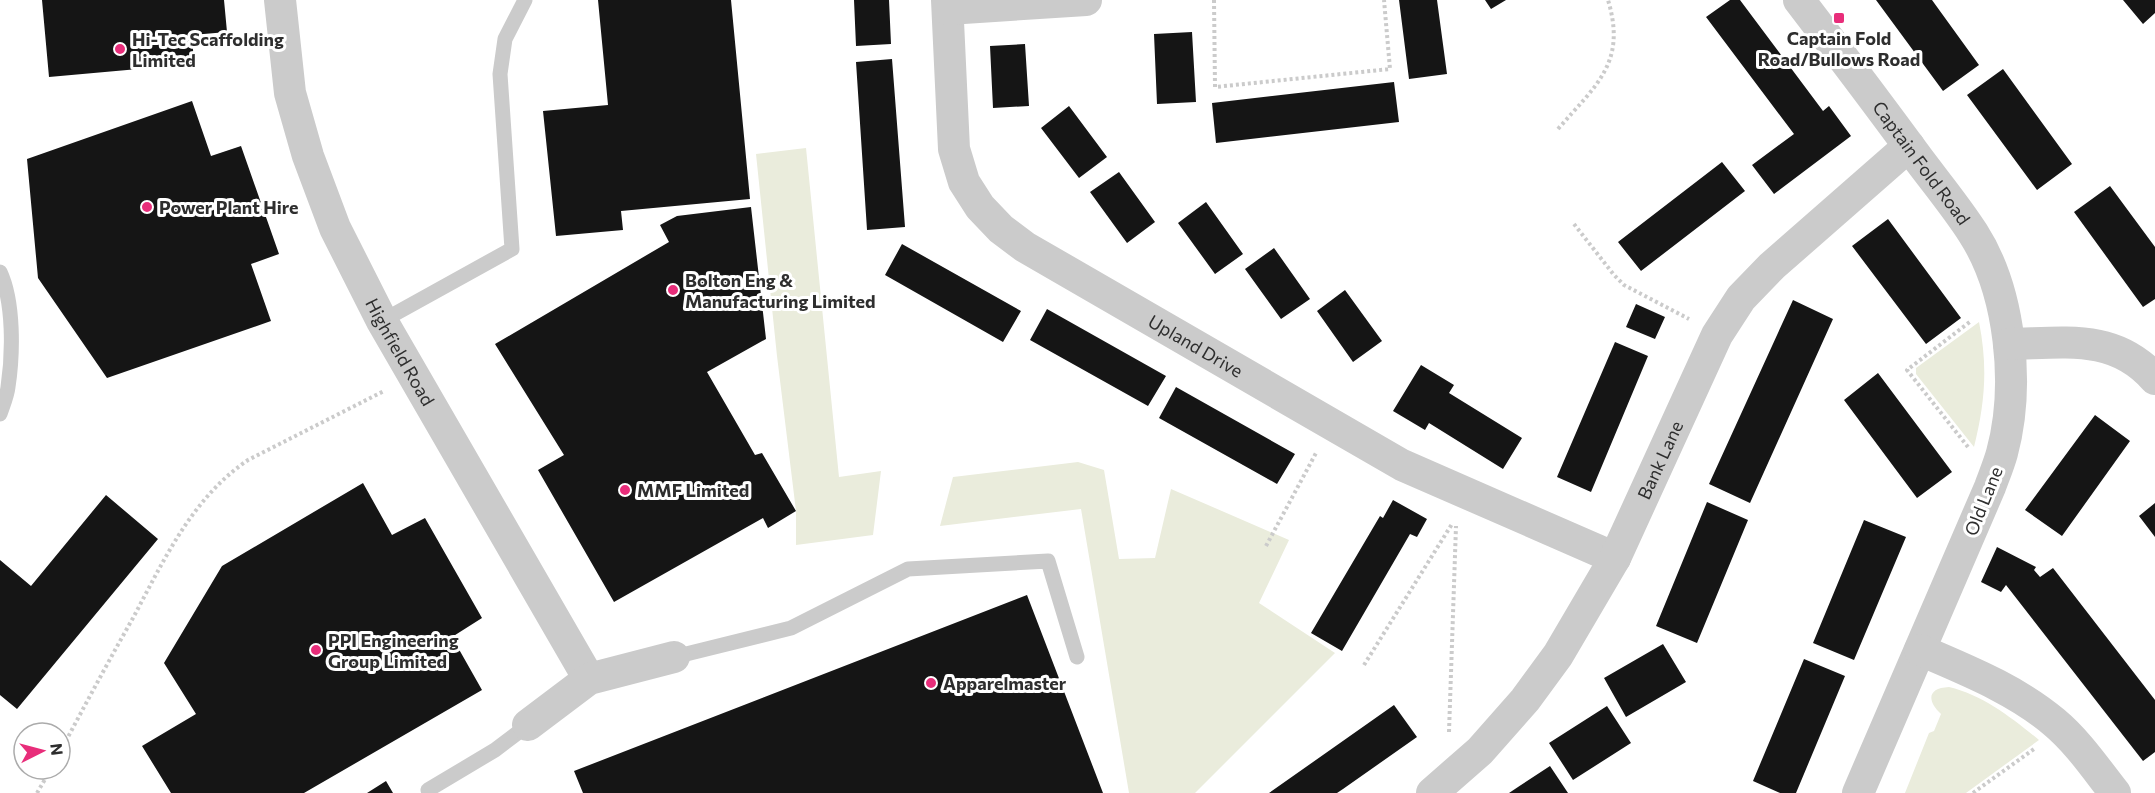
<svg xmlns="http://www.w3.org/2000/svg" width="2155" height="793" viewBox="0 0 2155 793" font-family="Commissioner,sans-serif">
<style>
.green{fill:#eaecdc}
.building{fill:#151515}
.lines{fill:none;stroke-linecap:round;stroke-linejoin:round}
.path{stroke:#cbcbcb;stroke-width:4;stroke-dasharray:3 3;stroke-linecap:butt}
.lane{stroke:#cbcbcb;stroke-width:15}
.street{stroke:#cbcbcb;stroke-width:32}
.poi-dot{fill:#e82d7a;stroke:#fff;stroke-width:2}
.labels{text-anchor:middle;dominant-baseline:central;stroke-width:6;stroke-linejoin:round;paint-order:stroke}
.poi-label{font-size:18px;font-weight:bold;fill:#2e2e2e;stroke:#fff;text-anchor:start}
.street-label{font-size:18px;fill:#2e2e2e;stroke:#fff}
</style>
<rect width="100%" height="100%" fill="#fff"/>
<path class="green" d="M806 148 839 477 881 471 873 535 796 545V511L777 356 756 154Z
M1979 322C1988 367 1985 403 1974 447L1916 374V368Z
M1078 462 1104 470 1119 559 1155 558 1171 489 1289 540 1259 603 1335 653 1195 793H1129L1081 509 940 526 953 477Z
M1949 687C1983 695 2012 718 2039 740L1966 793H1905L1929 733 1934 731 1941 714C1927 701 1927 688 1949 687Z"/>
<path class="building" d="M42 0H224L227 32 192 35 194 64 49 77Z
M598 0H731L750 199 621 211 623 230 556 236 543 111 608 105Z
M854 0H889L891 44 856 46Z
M1399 0H1437L1447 74 1409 79Z
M1485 0H1506L1491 9Z
M1730 0H1740L1823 111 1829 106 1851 136 1774 194 1752 165 1794 134 1706 17Z
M1876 0H1932L1979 65 1943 91Z
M2123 0H2155V13L2143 24Z
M1192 32 1196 102 1157 104 1154 34Z
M1025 44 1029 106 993 108 990 46Z
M892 59 905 227 867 230 856 62Z
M2003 69 2072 164 2037 190 1967 95Z
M1394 82 1399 122 1216 143 1212 103Z
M192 101 211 156 241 146 279 254 251 264 271 321 107 378 38 278 27 159Z
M1069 106 1107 157 1079 178 1041 128Z
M1722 162 1745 191 1641 271 1618 242Z
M1119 172 1155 222 1127 243 1090 192Z
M2110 186 2155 247V299L2143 307 2074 212Z
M1206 202 1243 254 1215 274 1178 223Z
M751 207 766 339 707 372 755 455 762 453 796 511 768 528 763 518 614 602 538 470 564 455 495 344 669 242 660 225 677 216Z
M1888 219 1961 318 1926 344 1852 246Z
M902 244 1021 311 1003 342 885 275Z
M1274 248 1310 299 1281 319 1245 269Z
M1345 290 1382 341 1353 362 1317 311Z
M1793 300 1833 319 1750 503 1709 484Z
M1636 304 1665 317 1655 339 1626 327Z
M1047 309 1166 376 1148 406 1030 340Z
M1615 342 1648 356 1591 492 1557 477Z
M1421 365 1454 385 1449 393 1522 438 1503 469 1429 423 1425 430 1393 411Z
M1878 373 1952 472 1917 498 1844 400Z
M1176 387 1295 454 1277 484 1159 418Z
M2095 415 2130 441 2062 536 2025 510Z
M363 483 392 535 425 518 482 618 452 637 482 690 304 793H171L142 746 196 714 164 663 222 566Z
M106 495 158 539 17 709 0 695V560L31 586Z
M1393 500 1427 519 1417 537 1410 534 1342 651 1311 633 1380 516 1383 518Z
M1707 502 1748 520 1697 643 1656 626Z
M2155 503V537L2139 516Z
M1864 520 1906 537 1854 660 1813 643Z
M1997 547 2036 567 2034 570 2040 577 2053 568 2155 700V752L2143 761 2006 585 2001 592 1981 582Z
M1027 595 1103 793H583L574 771Z
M1663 644 1686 682 1626 717 1604 678Z
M1804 659 1845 676 1796 793H1780L1753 781Z
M1394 705 1417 737 1343 789 1337 793H1269Z
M1607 706 1631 743 1573 780 1549 743Z
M1550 766 1568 793H1509L1521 785Z
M386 781 393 793H367Z"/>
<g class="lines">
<path class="path" d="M1214 0 1215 87 1390 69 1384 0
M1558 129C1596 85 1627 63 1608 0
M1574 224 1614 275 1624 285 1689 319
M1968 447 1907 370 1971 321
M1266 546 1316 453
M1364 665 1452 524
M1449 732 1456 526
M60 752C84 707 108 662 133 618 164 560 192 498 248 460L384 391
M37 793 51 769
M1973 793 2034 749"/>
<path class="lane" d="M0 272C14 302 13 354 8 387 7 396 3 405 0 414
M382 321 512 249 500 74 505 39 525 0
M674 657 791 628 908 569 1048 561 1077 657
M430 793 428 790 495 750 528 725"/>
<g class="street">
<path id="s1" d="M280 0 290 93 308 156 335 228 382 321 589 679"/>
<path id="s2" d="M947 0 954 149 964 182 980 207 1001 229 1025 247 1402 465 1615 558"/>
<path id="s3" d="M1799 0C1838 51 1876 101 1914 153 1933 179 1955 205 1973 233 2011 292 2020 386 2002 453 1999 464 1994 476 1990 487L1858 793"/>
<path d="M948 9 1086 0"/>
<path d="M2009 344C2064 343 2115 333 2155 379"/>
<path d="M1920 650C1966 670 2015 689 2054 722 2078 742 2096 769 2115 793"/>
<path d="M528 725 589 679 674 657"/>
<path id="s4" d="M1432 793 1480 751 1525 700 1558 655 1615 558 1717 335 1741 298 1772 266 1909 146"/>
</g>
</g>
<g class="poi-dot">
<rect x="1833" y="12" width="12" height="12" rx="3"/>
<circle cx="120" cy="49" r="6"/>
<circle cx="147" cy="207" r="6"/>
<circle cx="673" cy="290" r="6"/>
<circle cx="625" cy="490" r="6"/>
<circle cx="316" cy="650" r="6"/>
<circle cx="931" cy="683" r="6"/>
</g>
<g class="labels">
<g class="poi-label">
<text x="1839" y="38" text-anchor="middle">Captain Fold<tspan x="1839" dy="21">Road/Bullows Road</tspan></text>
<text x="132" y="39">Hi-Tec Scaffolding<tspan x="132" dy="21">Limited</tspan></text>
<text x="159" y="207">Power Plant Hire</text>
<text x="685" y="280">Bolton Eng &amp;<tspan x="685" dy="21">Manufacturing Limited</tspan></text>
<text x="637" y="490">MMF Limited</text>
<text x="328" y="640">PPI Engineering<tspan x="328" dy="21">Group Limited</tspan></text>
<text x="943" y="683">Apparelmaster</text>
</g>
<g class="street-label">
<text stroke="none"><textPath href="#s3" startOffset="204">Captain Fold Road</textPath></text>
<text stroke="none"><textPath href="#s2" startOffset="471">Upland Drive</textPath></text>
<text stroke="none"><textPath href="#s1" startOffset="376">Highfield Road</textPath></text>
<text stroke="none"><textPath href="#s4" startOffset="408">Bank Lane</textPath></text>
<text transform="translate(1983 501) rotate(-68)">Old Lane</text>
</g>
</g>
<g transform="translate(42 751) rotate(84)"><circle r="28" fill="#ffffff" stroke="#ababab" stroke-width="1.5"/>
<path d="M0-4.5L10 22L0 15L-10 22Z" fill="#e82d7a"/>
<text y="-9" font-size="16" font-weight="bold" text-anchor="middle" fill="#2e2e2e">N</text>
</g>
</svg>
